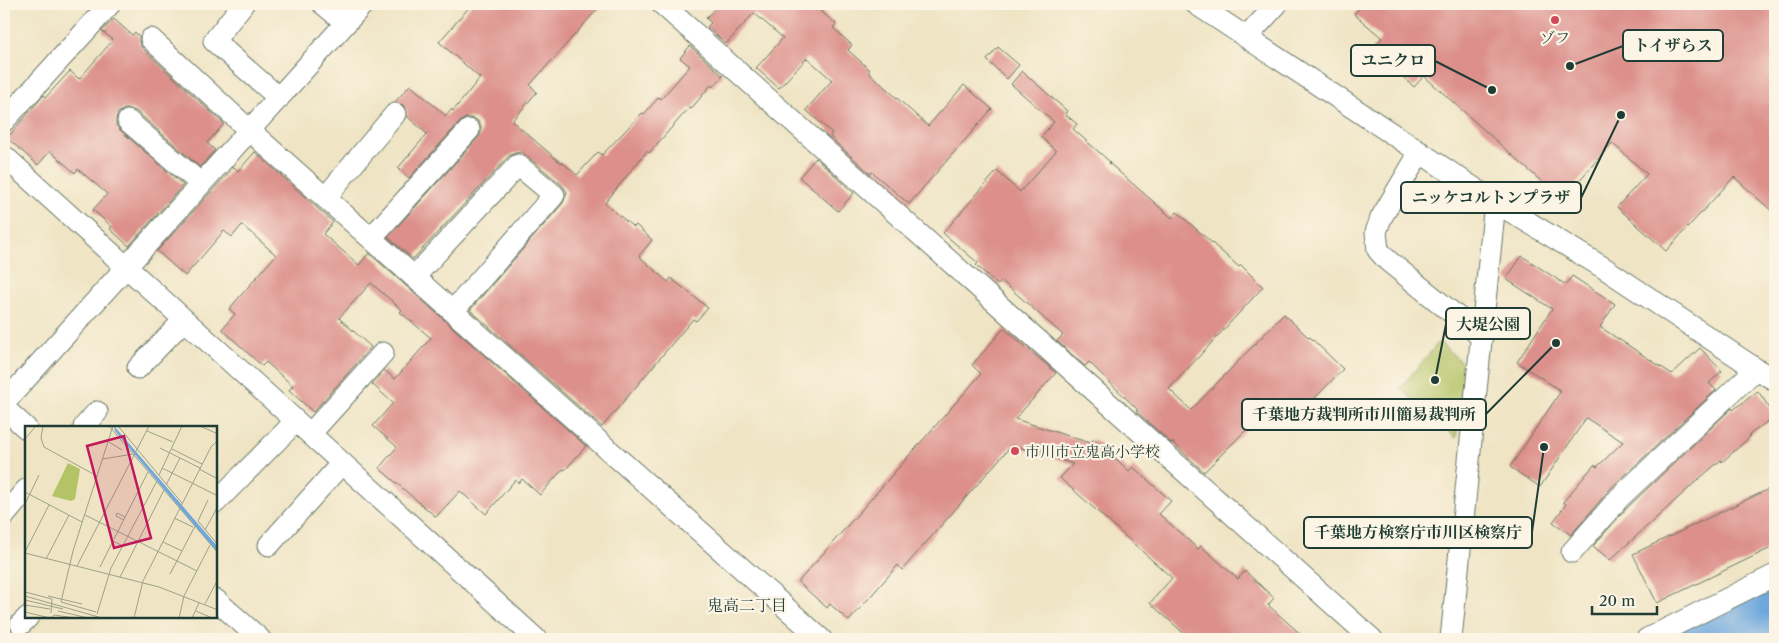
<svg xmlns="http://www.w3.org/2000/svg" width="1779" height="643" viewBox="0 0 1779 643" font-family="'Libre Caslon Text','Noto Serif JP',serif">
<style>
.green{fill:#b4c366;stroke:#6a804d}
.water{fill:#6ea7de;stroke:#467289}
.building{fill:#dc8f8b}
.lines{fill:none;stroke-linecap:round;stroke-linejoin:round}
.minor-casing{stroke:#687766;stroke-width:23}
.minor{stroke:#fff;stroke-width:21}
.poi-dot{fill:#d1495b;stroke:#fcf5e5;stroke-width:2}
.labels{text-anchor:middle;dominant-baseline:central;stroke-width:4.5;stroke-linejoin:round;paint-order:stroke}
.poi-label{font-size:15px;fill:#1f3d34;stroke:#fcf5e5}
.neighbourhood-label{font-size:16px;fill:#1f3d34;stroke:#fcf5e5}
.inset-road{fill:none;stroke:#9ca18a;stroke-width:1}
.view{fill:#c2185b;fill-opacity:0.15;stroke:#c2185b;stroke-width:2.5}
.inset-edge{fill:none;stroke:#1f3d34;stroke-width:2.5}
.leader{fill:none;stroke:#1f3d34;stroke-width:2}
.callout-dot{fill:#1f3d34;stroke:#fcf5e5;stroke-width:2}
.callout{fill:#fcf5e5;stroke:#1f3d34;stroke-width:2}
.callout-label{font-size:16px;text-anchor:middle;font-weight:bold;fill:#1f3d34}
</style>
<rect width="100%" height="100%" fill="#fcf5e5"/>
<filter id="ink" filterUnits="userSpaceOnUse"><feTurbulence type="fractalNoise" baseFrequency=".02" numOctaves="2"/><feDisplacementMap in="SourceGraphic" scale="10" xChannelSelector="R" yChannelSelector="G"/><feConvolveMatrix kernelMatrix="1 2 1 2 8 2 1 2 1" color-interpolation-filters="sRGB"/></filter>
<filter id="wash" filterUnits="userSpaceOnUse"><feTurbulence type="fractalNoise" baseFrequency=".0096" numOctaves="4" result="noise"/><feDisplacementMap in="SourceGraphic" scale="20" xChannelSelector="R" yChannelSelector="G"/><feGaussianBlur stdDeviation="1.12" result="paint"/><feColorMatrix in="noise" values="0 0 0 0 0 0 0 0 0 0 0 0 0 0 0 0 0 1.4 0 .05"/><feComposite in="paint" operator="in"/></filter>
<g filter="url(#wash)">
<rect width="100%" height="100%" fill="#efe4c4"/>
<path class="green" d="M1439 342 1466 366 1456 438 1400 388Z"/>
<path class="water" d="M1775 584V639H1656Z"/>
<g id="blocks">
<path class="building" d="M472 4H602L530 85 537 92 512 121 561 163 562 162 577 175 598 152 602 155 642 113 644 114 659 97 661 99 690 66 680 58 690 46 723 76 713 87 711 85 691 109 689 108 649 153 647 151 605 203 633 227 636 225 652 240 639 256 668 282 671 278 708 308 696 321 693 319 602 427 470 310 563 203 567 192 562 185 522 152 515 153 509 156 413 259 388 237 478 138 481 133V126L477 120 471 118H465L460 122 409 178 398 168 427 134 407 116V110L403 105 395 102 410 85 446 116 452 109 453 111 480 78 439 42Z
M719 4H812L836 24 833 28 852 45 848 50 870 70 868 72 928 126 964 85 992 109 909 204 872 172 871 174 832 139 830 136 832 133 806 110 832 80 807 58 779 88 756 68 783 38 754 13 726 44 707 27 711 23 706 18Z
M1363 4H1775V214L1734 177 1666 251 1617 207 1647 174 1612 143 1562 200 1424 76 1414 87 1372 49 1382 38 1354 14Z
M114 19 132 35 135 32 139 36V42L142 48 224 124 207 143 215 150 200 167 136 111 130 109H124L118 113 116 119V125L120 130 183 185 129 246 110 229 112 227 93 210 107 194 78 169 75 173 50 151 38 165 7 138 44 95 46 97 70 71 79 79 113 40 102 31Z
M998 47 1019 65 1007 79 987 60Z
M1022 71 1067 111 1065 114 1077 124 1073 129 1110 162 1109 163 1172 218 1177 212 1239 267 1241 265 1263 287 1169 389 1191 410 1284 314 1309 338 1310 337 1343 369 1294 420 1291 417 1283 425 1267 409 1204 472 1172 442 1171 443 1136 411 1138 410 1089 362 1085 366 1057 341 1063 335 1002 281 998 285 976 265 978 263 943 233 997 171 1020 192 1056 151 1041 137 1054 122 1011 84Z
M255 152 333 222 323 234 359 265 369 253 586 446 565 470 563 469 540 495 522 479 519 483 515 480 486 514 460 491 436 517 379 468 397 447 373 426 393 403 372 384 384 370 395 379 431 338 400 312 402 310 371 283 339 318 371 347 313 412 289 390 293 386 266 362 262 366 222 329 235 314 229 309 276 255 242 225 232 237 224 231 185 276 157 251 234 167 238 171Z
M816 158 854 193 838 211 799 177Z
M1522 256 1566 285 1572 276 1615 304 1600 327 1672 374 1700 348 1722 371 1709 383 1716 390 1610 489 1571 535 1553 522 1566 504 1563 502 1594 465 1597 467 1623 442 1586 418 1540 487 1510 467 1561 391 1517 362 1552 309 1506 279Z
M1004 328 1056 373 1015 419 1090 443 1094 439 1129 471 1133 467 1171 501 1159 514 1198 549 1201 546 1238 579 1245 571 1274 598 1268 605 1306 639H1190L1150 603 1172 578 1060 478 1073 464 1012 445 902 570 898 565 849 621 830 604 827 608 798 582 981 374 972 365Z
M1758 391 1775 416 1749 435 1750 437 1722 462 1721 460 1700 478 1610 560 1593 546 1628 507 1732 408 1733 410Z
M1775 486V546L1657 603 1633 554Z"/>
</g>
</g>
<g filter="url(#ink)">
<use href="#blocks" fill-opacity="0" stroke="#687766" stroke-width="1"/>
<g class="lines">
<defs>
<path id="minor" d="M243 4 214 41 279 98
M323 4 346 23
M662 4 1372 639
M1196 4 1495 202 1604 268 1756 369 1775 380
M1247 37 1277 4
M151 39 249 130 821 639
M4 121 110 4
M128 121 201 184
M1420 152 1381 218 1376 232 1378 250 1387 260 1482 337
M4 156 536 639
M325 198 395 114
M371 238 469 130
M414 277 518 165 554 195 453 311
M138 368 184 320
M4 403 363 4
M4 408 26 428
M84 427 97 412
M310 434 383 353
M216 502 296 421
M4 516 26 490
M269 545 342 463
M1572 552 1619 498 1756 369
M216 600 260 639
M21 624 28 617
M1451 639 1495 202
M1647 639 1775 575"/>
</defs>
<use href="#minor" class="minor-casing"/>
<use href="#minor" class="minor"/>
</g>
</g>
<g class="poi-dot">
<circle cx="1555" cy="20" r="5"/>
<circle cx="1015" cy="451" r="5"/>
</g>
<g class="labels">
<g class="poi-label">
<text x="1555" y="37">ゾフ</text>
<text x="1025" y="451" text-anchor="start">市川市立鬼高小学校</text>
</g>
<g class="neighbourhood-label">
<text x="747" y="605">鬼高二丁目</text>
</g>
</g>
<g transform="translate(25 426)">
<rect width="192" height="192" fill="#efe4c4"/>
<path d="M43 37 55 43 50 73 46 75 27 70Z" fill="#b4c366"/>
<path d="M89 0 192 120V126L90 5Z" fill="#6ea7de"/>
<path class="inset-road" d="M18 0 16 12 19 21 72 50M84 0 193 127M93 0 157 77M175 0 193 8M122 5 148 16M0 13 11 0M84 16 97 24M135 22 175 42M147 23 177 38M78 33 108 28M137 42 167 57M174 43 193 53M134 49 157 0M167 57 193 70M141 59 155 32M0 66 57 96M183 74 173 95 193 119M0 78 14 49M60 89 172 145M149 92 168 101M99 94 91 90 92 87 100 91M180 104 193 80M89 113 123 46M138 116 157 125M0 126 24 79M0 127 134 161 193 184M21 133 44 89M52 140 124 0M75 141 88 115 98 120M145 148 170 100M95 151 139 64M0 166 27 173 26 187M0 170 77 192M23 170 57 178M0 174 38 183M180 178 193 153M0 179 25 183M33 185 63 192M171 185 187 192M0 186 25 192M71 186 36 176 48 125 88 0M72 188 86 142 132 55M26 192 29 189 50 192M109 192 118 155 186 21 193 14M154 192 159 170 185 119M167 192 174 177"/>
<path class="view" d="M99 10 126 112 89 122 62 20Z"/>
<rect width="192" height="192" class="inset-edge"/>
</g>
<path class="leader" d="M1570 66L1623 46M1492 90L1435 61M1621 115L1581 198M1435 380L1446 324M1556 343L1486 414M1544 447L1532 532"/>
<g class="callout-dot">
<circle cx="1570" cy="66" r="5"/>
<circle cx="1492" cy="90" r="5"/>
<circle cx="1621" cy="115" r="5"/>
<circle cx="1435" cy="380" r="5"/>
<circle cx="1556" cy="343" r="5"/>
<circle cx="1544" cy="447" r="5"/>
</g>
<g class="callout">
<rect x="1623" y="30" width="100" height="31" rx="5"/>
<rect x="1351" y="45" width="84" height="31" rx="5"/>
<rect x="1401" y="182" width="180" height="31" rx="5"/>
<rect x="1446" y="308" width="84" height="31" rx="5"/>
<rect x="1242" y="399" width="244" height="31" rx="5"/>
<rect x="1304" y="517" width="228" height="31" rx="5"/>
</g>
<g class="callout-label">
<text x="1673" y="51">トイザらス</text>
<text x="1393" y="66">ユニクロ</text>
<text x="1491" y="203">ニッケコルトンプラザ</text>
<text x="1488" y="330">大堤公園</text>
<text x="1364" y="420">千葉地方裁判所市川簡易裁判所</text>
<text x="1418" y="538">千葉地方検察庁市川区検察庁</text>
</g>
<rect width="1779" height="643" fill="none" stroke="#fcf5e5" stroke-width="20"/>
<path d="M1592 606v8h65v-8" fill="none" stroke="#1f3d34" stroke-width="2.5"/>
<text x="1599" y="606" font-size="15" fill="#1f3d34" stroke="#fcf5e5" stroke-width="4" paint-order="stroke">20 m</text>
</svg>
